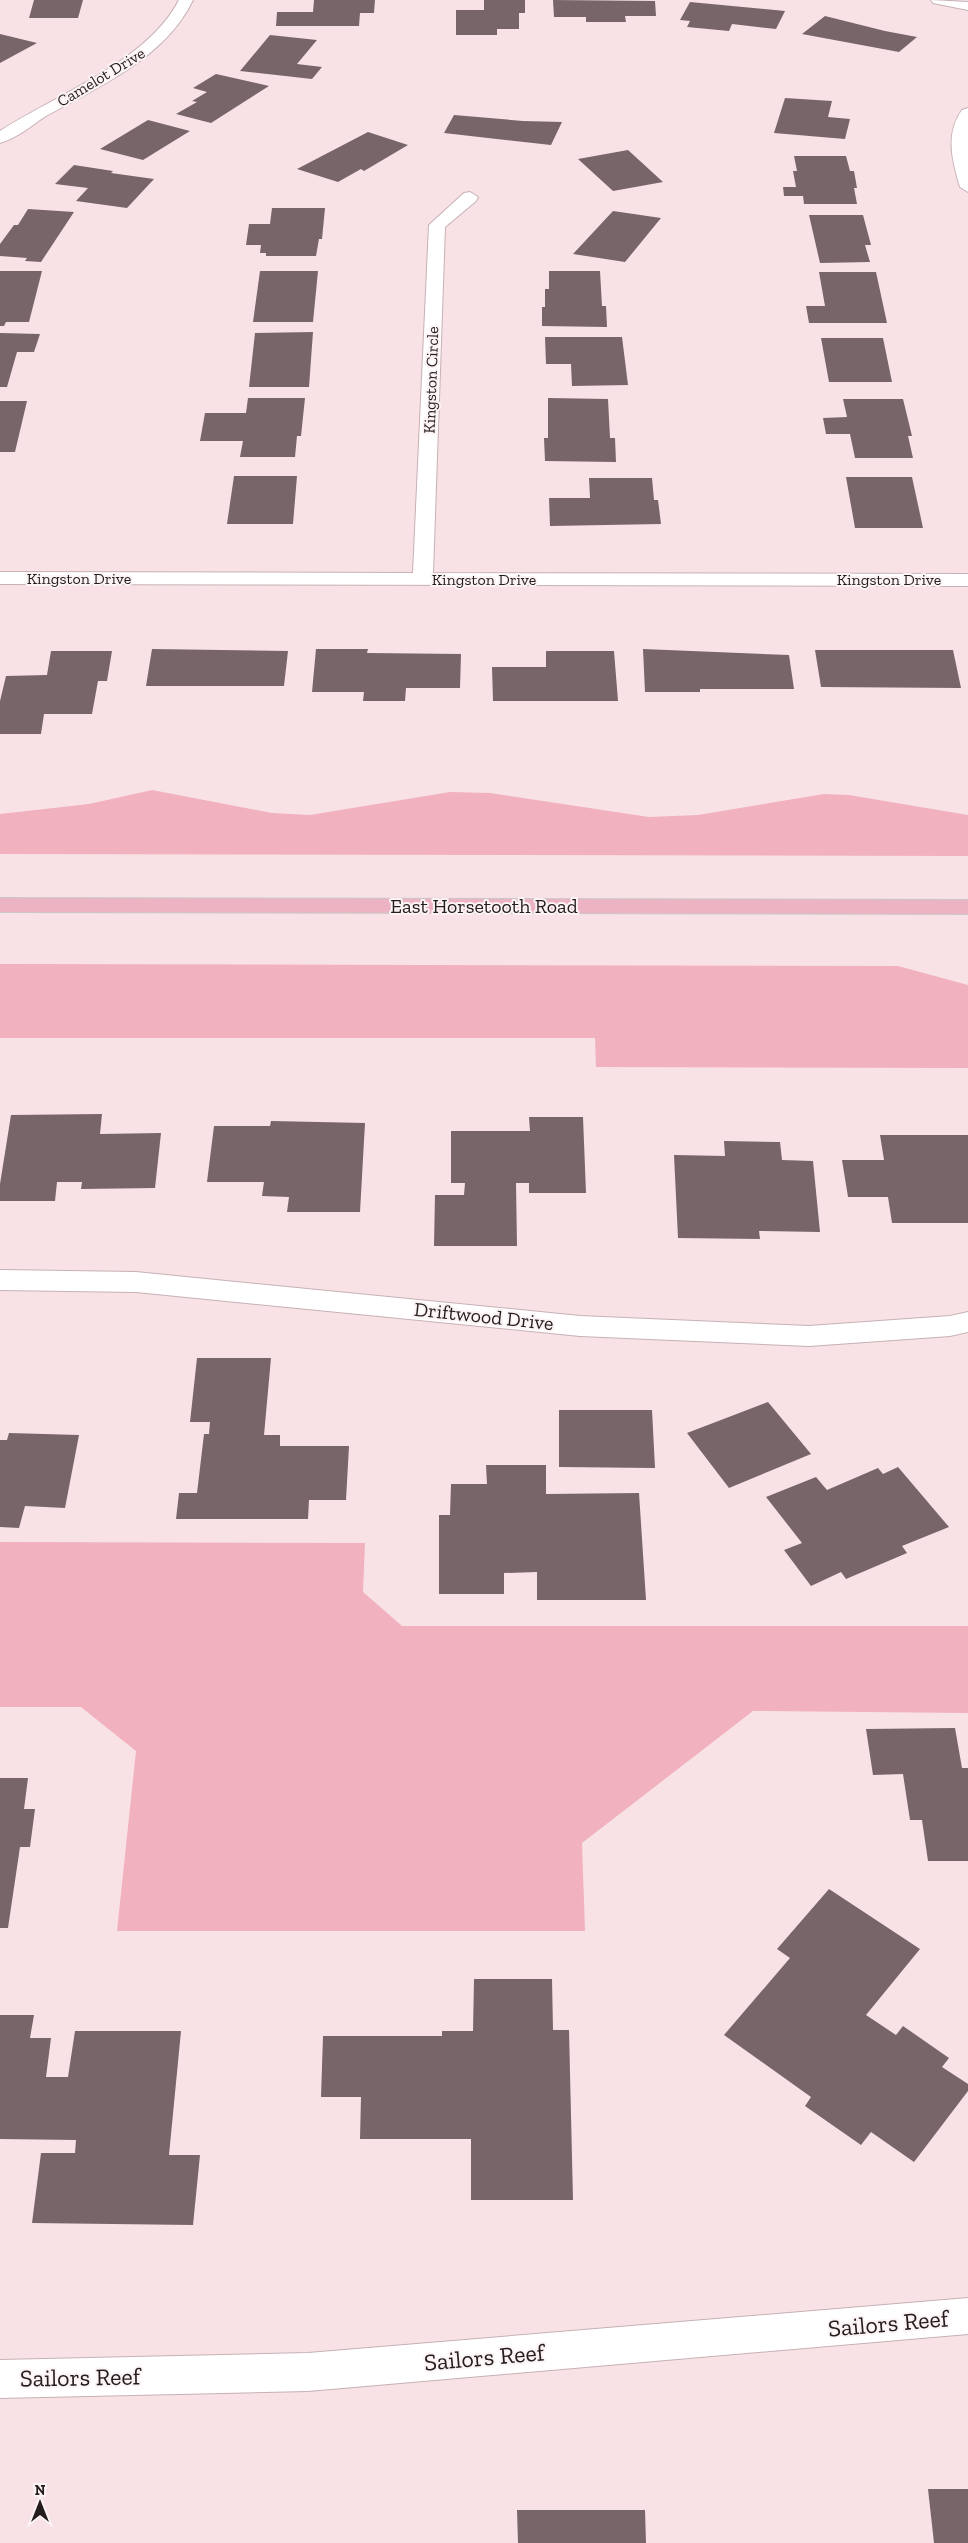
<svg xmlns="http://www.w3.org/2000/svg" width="968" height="2543" viewBox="0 0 968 2543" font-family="'Zilla Slab',serif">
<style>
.green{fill:#f1b1bf}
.building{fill:#786569}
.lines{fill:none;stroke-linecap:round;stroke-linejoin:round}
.minor-casing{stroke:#c7b1b5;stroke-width:2}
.major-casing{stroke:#cac9c9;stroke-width:2}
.minor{fill:#fff;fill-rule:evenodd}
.major{fill:#ecb4c2;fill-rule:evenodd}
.labels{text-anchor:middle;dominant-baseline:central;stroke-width:4;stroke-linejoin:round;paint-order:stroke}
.far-street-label{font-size:16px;fill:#241c1d;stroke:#fcf3f5}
.street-label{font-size:20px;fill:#241c1d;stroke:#fcf3f5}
.near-street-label{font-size:24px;fill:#241c1d;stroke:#fcf3f5}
</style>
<rect width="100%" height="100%" fill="#f8e2e6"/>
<path class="green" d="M152 790 272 813 310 815 450 792 490 793 649 817 698 815 824 794 849 795 968 815V856L0 854V814L89 804Z
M0 964 898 966 968 985V1068L596 1067 595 1038H0Z
M0 1542 365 1543 363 1592 402 1626H968V1713L753 1711 582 1843 585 1931H117L136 1751 81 1707H0Z"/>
<path class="building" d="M34 0H83L78 18H29Z
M314 0H375L374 13H360L359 26H276L277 12H313Z
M484 0H525V13H519V29H497V35H456V10H484Z
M553 0 655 1 656 16H625L626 22H586V17H554Z
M690 2 785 11 776 29 732 24 729 31 687 27 690 21 680 20Z
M825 16 885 31 917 37 899 52 802 34Z
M0 34 37 43 0 63Z
M270 35 317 40 297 64 322 67 312 79 240 71Z
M216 74 269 86 211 123 176 114 197 102 192 101 207 92 193 88Z
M785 98 832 101 828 117 850 119 845 139 774 133Z
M454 115 523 121 562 122 551 145 444 133Z
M148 120 190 131 143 160 100 149Z
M368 132 408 145 364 171 361 169 338 182 297 169Z
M628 150 663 182 613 191 578 159Z
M794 156H846L850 171H854L857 188H854L857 204H804L803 196H784L783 187H796L793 171H797Z
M74 165 113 171 111 173 154 179 127 208 76 201 88 188 55 184Z
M272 208H325L322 239H319L316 256H266V253H260L261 245H246L249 224H270Z
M28 209 74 212 41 262 25 261 27 258 0 256V244L14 225H18Z
M613 211 661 218 625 262 573 254Z
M809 215H863L871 245H865L870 262 820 263Z
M0 271H42L29 322H6L4 326H0Z
M260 271H318L313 322H253Z
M549 271H600L602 306H606L607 327 542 326V307H545V289H549Z
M819 272H876L887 323H809L806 306H825Z
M313 332 309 387H249L255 333Z
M0 333 40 334 34 352H17L7 387H0Z
M545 337H622L628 385 572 386 571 364H546Z
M821 338H883L892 382H829Z
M248 398H305L301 436H297L295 457H240L243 441H200L205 413H246Z
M548 398 608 399 610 438H615L616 462 545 461 544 438H548Z
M843 399H903L912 436H908L913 458H855L850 434H826L823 418 847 417Z
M0 401H27L15 452H0Z
M234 476H297L293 524H227Z
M846 477H912L923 528H855Z
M589 478H652L654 500H658L661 524 550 526 549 498H590Z
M152 649 288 651 284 686H146Z
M316 649H368L367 653 461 654 460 688H406L405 701H363L364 692H312Z
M643 649 789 655 794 689H700V692H645Z
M815 650H953L961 688 821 687Z
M51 651H112L107 681H98L92 714H44L41 734H0V701L6 676 47 675Z
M546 651H614L618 701H493L492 667H546Z
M102 1114 100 1134 161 1133 155 1188 81 1189 82 1182H57L55 1201H0V1184L11 1115Z
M529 1117H583L586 1193H529V1183H516L517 1246H434L435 1195H464L465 1183H451V1131H530Z
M271 1121 365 1123 360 1212H287L289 1197 262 1196 264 1182H207L214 1126H270Z
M880 1135H968V1223H892L888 1197H848L842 1160H884Z
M724 1141 780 1142 782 1160 813 1161 820 1232 759 1231 760 1239 678 1238 674 1155 725 1156Z
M197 1358H271L264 1435H280V1446H349L346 1500H309L308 1519H176L179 1493H197L204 1434H209L210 1422H190Z
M768 1402 811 1454 729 1488 687 1433Z
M559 1410H652L655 1468 559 1467Z
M9 1433 79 1435 65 1508 25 1506 19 1528 0 1527V1440H7Z
M486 1465H546V1494L639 1493 646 1600H537V1572L504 1573V1594H439V1515H450L451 1484H487Z
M898 1467 949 1527 902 1546 907 1553 846 1579 841 1572 811 1586 784 1550 802 1543 766 1497 816 1477 827 1490 878 1468 883 1474Z
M955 1728 962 1768H968V1861H928L922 1820H910L903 1774 873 1775 866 1729Z
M0 1778H28L24 1809H35L30 1847H20L8 1928H0Z
M829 1889 920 1949 866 2015 896 2035 903 2026 949 2058 942 2067 968 2084V2091L914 2162 871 2132 861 2145 805 2106 811 2097 724 2035 790 1958 777 1949Z
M474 1979H552L553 2030H569L573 2200H471V2139H360L361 2097H321L323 2036H442V2031H473Z
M0 2015H34L30 2038H51L46 2077H68L75 2031H181L169 2155H200L193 2225 32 2223 41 2153H75L76 2140 0 2139Z
M928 2489H968V2543H934Z
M517 2510H645L646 2543H518Z"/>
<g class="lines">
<defs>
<path id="minor" d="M179 0H193C165 58 100 86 46 116 32 125 16 139 0 143V131C57 94 147 62 179 0Z
M931 0 968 2V10L933 3Z
M968 108V192L960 187C952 160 945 134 962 110Z
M470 192 478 197 476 201 445 227 433 573 968 574V586L0 584V572L413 573 429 225 464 193Z
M0 1270 136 1272 580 1316 809 1326 950 1316 968 1312V1332L950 1336 809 1346 580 1336 136 1292 0 1290Z
M968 2298V2334L308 2391 0 2398V2360L308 2353Z"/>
<path id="major" d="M0 898 968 900V914L0 912Z"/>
</defs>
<use href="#minor" class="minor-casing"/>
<use href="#major" class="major-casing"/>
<use href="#minor" class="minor"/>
<use href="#major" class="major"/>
</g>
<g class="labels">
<g class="far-street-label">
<text transform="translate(101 77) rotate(-31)">Camelot Drive</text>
<text transform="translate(431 380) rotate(-88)">Kingston Circle</text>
<text x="79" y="578">Kingston Drive</text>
<text x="484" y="579">Kingston Drive</text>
<text x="889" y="579">Kingston Drive</text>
</g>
<g class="street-label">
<text x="484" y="906">East Horsetooth Road</text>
<text transform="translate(484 1316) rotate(6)">Driftwood Drive</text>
</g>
<g class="near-street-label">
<text transform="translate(888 2323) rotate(-5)">Sailors Reef</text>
<text transform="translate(484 2357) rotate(-5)">Sailors Reef</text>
<text transform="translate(80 2377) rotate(-1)">Sailors Reef</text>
</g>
</g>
<g transform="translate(40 2503)" stroke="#fcf3f5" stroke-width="4" paint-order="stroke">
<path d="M0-4L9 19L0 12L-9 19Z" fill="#241c1d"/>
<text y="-8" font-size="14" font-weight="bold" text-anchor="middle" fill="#241c1d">N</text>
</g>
</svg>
